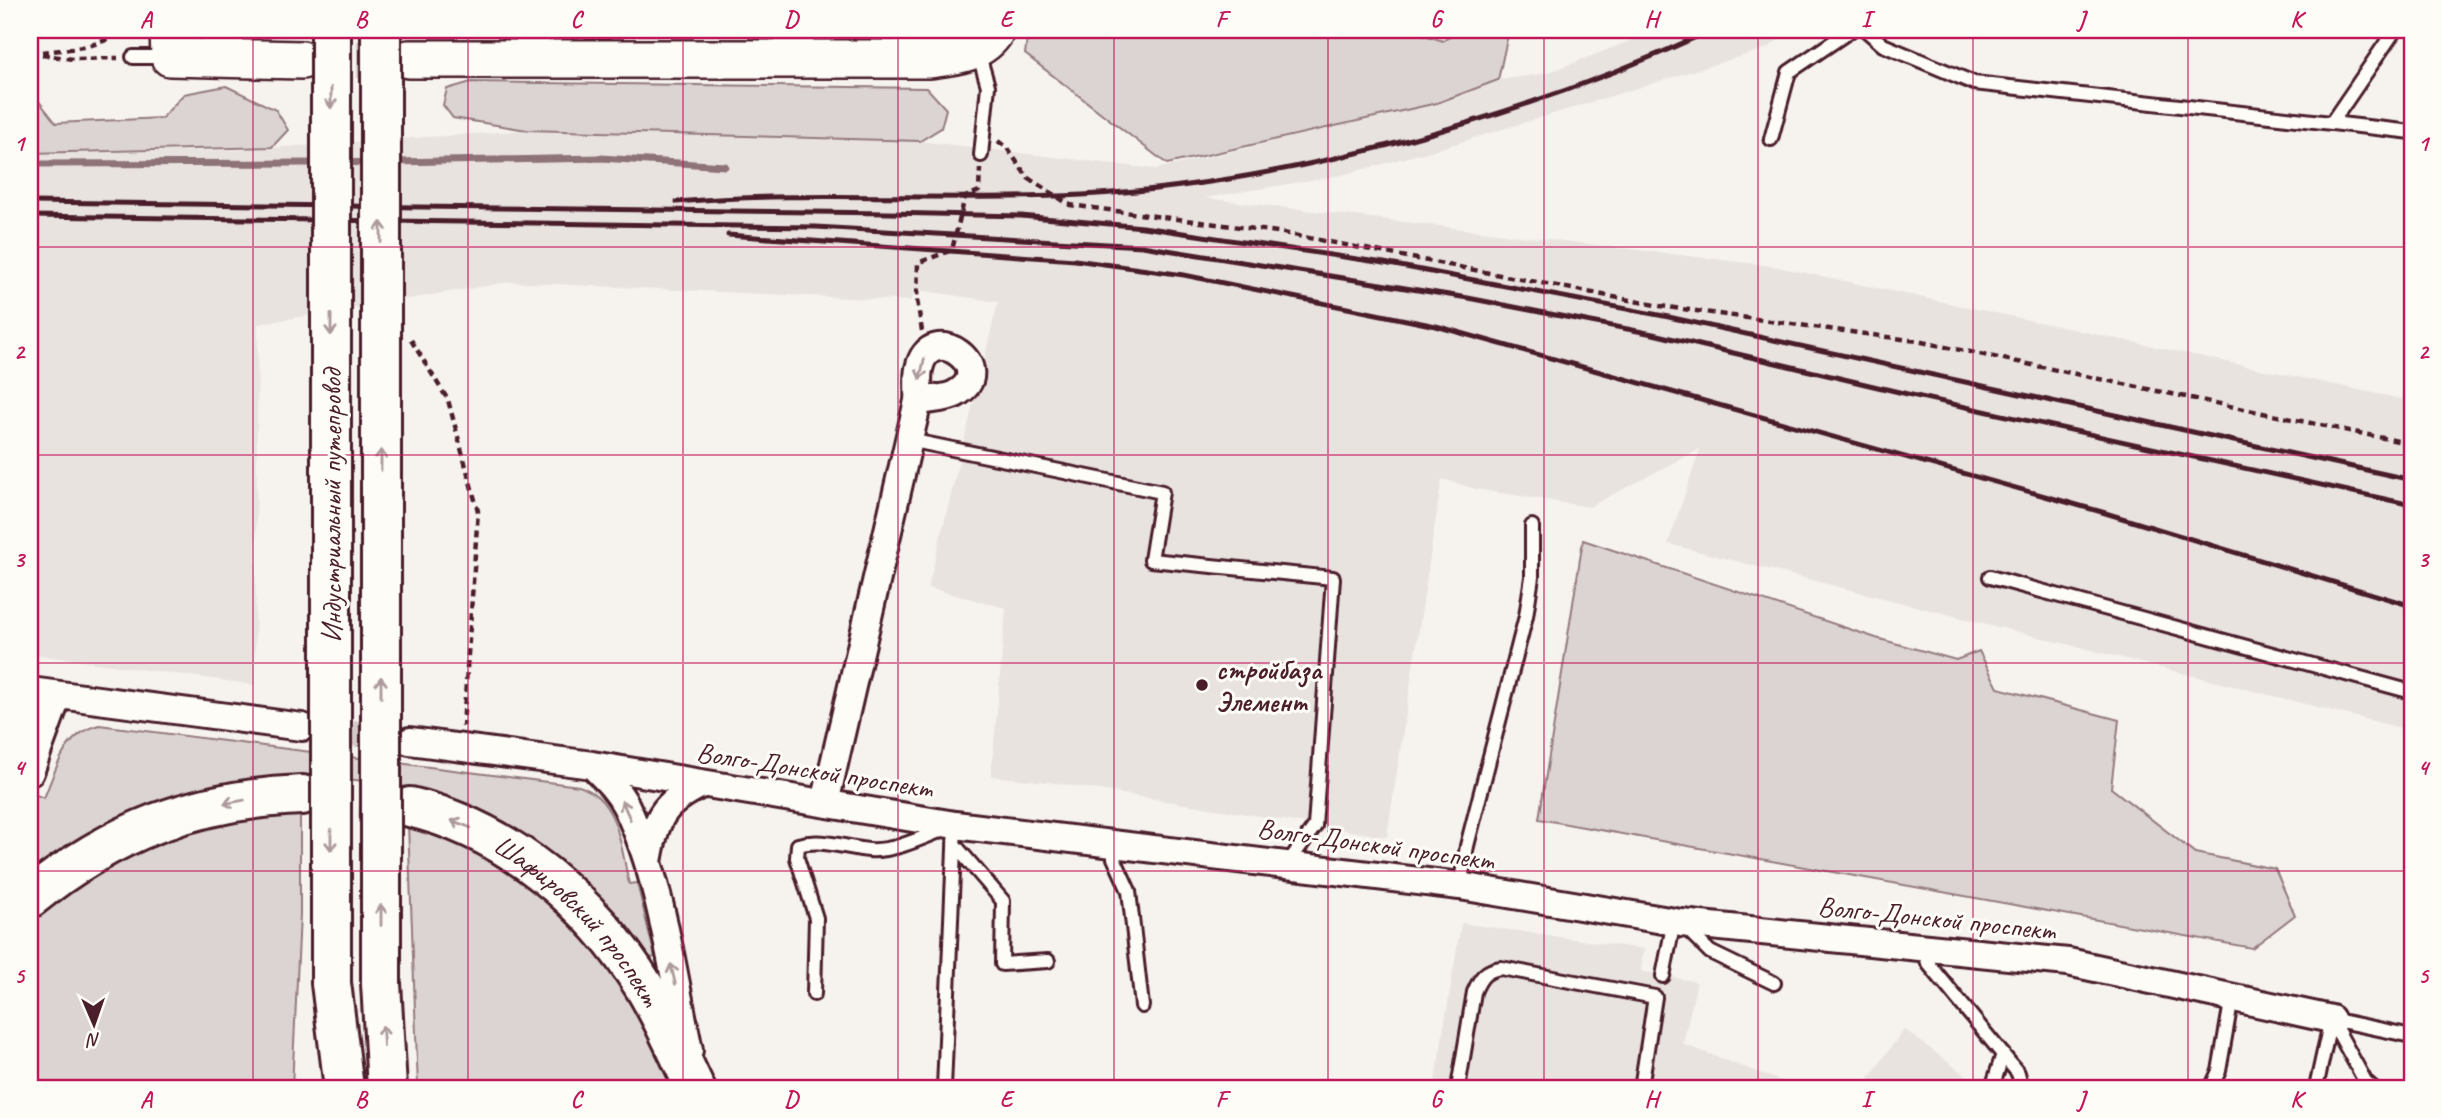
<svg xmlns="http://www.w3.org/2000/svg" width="2442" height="1118" viewBox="0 0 2442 1118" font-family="Caveat,sans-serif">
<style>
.built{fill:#e9e3e0}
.green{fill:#dcd4d2;stroke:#937a7e;stroke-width:2}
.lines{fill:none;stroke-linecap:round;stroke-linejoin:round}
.stream{stroke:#8e7378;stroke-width:7}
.street-tunnel{stroke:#d4c9c8;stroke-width:26;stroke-dasharray:26 13;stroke-linecap:butt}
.secondary-tunnel{stroke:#d4c9c8;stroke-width:37;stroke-dasharray:37 18;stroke-linecap:butt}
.primary-tunnel{stroke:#d4c9c8;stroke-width:38;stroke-dasharray:38 19;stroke-linecap:butt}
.lane-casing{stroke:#4a1f2b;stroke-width:18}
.street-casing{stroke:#4a1f2b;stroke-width:32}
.secondary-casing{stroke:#4a1f2b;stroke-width:42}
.primary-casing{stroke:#4a1f2b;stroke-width:44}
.path{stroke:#4a1f2b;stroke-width:4.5;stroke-dasharray:7 5;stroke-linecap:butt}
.lane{stroke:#fdfcf7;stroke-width:12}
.street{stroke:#fdfcf7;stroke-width:26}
.secondary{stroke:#fdfcf7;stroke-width:37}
.primary{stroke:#fdfcf7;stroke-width:38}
.rail{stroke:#4a1f2b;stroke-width:5}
.primary-bridge-casing{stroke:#4a1f2b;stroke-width:44;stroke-linecap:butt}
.primary-bridge{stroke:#fdfcf7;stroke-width:38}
.oneway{stroke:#ac999b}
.grid{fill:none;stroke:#c2185b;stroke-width:2;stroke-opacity:0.55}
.poi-dot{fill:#4a1f2b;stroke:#fdfcf7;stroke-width:2.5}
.labels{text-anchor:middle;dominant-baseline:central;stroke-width:6;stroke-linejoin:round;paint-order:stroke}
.street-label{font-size:28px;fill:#4a1f2b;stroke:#fdfcf7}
.poi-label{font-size:28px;font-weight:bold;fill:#4a1f2b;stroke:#fdfcf7;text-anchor:start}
.neatline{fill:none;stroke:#c2185b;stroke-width:2.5}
.grid-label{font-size:23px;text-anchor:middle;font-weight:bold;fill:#c2185b}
</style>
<rect width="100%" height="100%" fill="#f6f3ef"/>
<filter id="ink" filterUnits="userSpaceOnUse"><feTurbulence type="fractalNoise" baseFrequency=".0143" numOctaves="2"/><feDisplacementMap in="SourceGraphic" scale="14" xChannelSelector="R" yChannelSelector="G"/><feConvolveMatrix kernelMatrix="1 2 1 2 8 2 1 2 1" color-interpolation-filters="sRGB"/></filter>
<g filter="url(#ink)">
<path class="built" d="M1658 30H1791L1768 48 1435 150 1342 175 1205 198 1773 266 2412 401V731L1668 544 1700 449 1589 507 1475 489 1442 479 1387 837 1055 783 991 776 1006 608 928 588 998 302 917 290 910 301 510 282 258 324 255 685 30 654V153L240 150 527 130 920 141 1156 169 1437 103 1498 80 1547 73Z
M1461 923 1644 949 1641 971 1697 982 1683 1044 1800 1088H1434Z
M1904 1029 1983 1088H1862Z"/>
<path class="green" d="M620 30H913L904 33 628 35Z
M1028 30H1409L1443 41 1460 30H1509L1498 80 1437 103 1167 164 1025 54Z
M471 82 927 88 946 109 941 128 920 141 527 130 453 118 443 105 447 89Z
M226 86 276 110 288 130 272 147 30 153V90L56 123 162 118 184 94Z
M1583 540 1876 638 1956 660 1979 651 1998 688 2119 720 2111 788 2195 853 2275 869 2295 915 2252 948 1539 819Z
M99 725 579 786C619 799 621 848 629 884L637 883 655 957 649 958 631 936C582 902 532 868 482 834 465 822 445 803 425 796 301 752 127 787 30 874V810L36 795 44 798C57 767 64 734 99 725Z
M300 809V914L292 1088H30V919L76 879 192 825Z
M408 824 464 844 507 867 547 895 633 993 680 1088H418Z"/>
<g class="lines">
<path class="stream" d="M394 162 601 158 725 166
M341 163 372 162
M30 164 319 163"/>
<path class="street-tunnel" d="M314 728 397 739"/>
<path class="secondary-tunnel" d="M302 60 409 59"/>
<path class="primary-tunnel" d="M302 795 372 798 410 807"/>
<defs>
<path id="lane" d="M1866 30 1883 45 1974 83 2412 132
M978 52 988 86 981 155
M133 57H166
M2332 122 2395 30
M1771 139 1789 72 1851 30
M909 440 1162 492 1151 560 1333 578 1315 826 1288 863
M1990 577 2412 692
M954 844 1003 901 1002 964 1048 961
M1114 844V858L1129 891 1142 1006
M1460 886 1467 846 1526 616 1532 577V526
M1686 928 1710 952 1774 983
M1924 949 1928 963 2018 1073 2022 1088
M1663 976 1674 921
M814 994 816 918 797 858 798 845C822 838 845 848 869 850 897 852 929 834 955 825L944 1088
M2331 1019 2412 1036
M2331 1019 2365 1081 2373 1088
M1458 1088 1474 992C1480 978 1485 970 1501 968L1655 997 1641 1088
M1992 1088 2003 1054
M2211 1088 2219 1071 2232 997
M2316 1088 2331 1019"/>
<path id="street" d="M30 691 302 727
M410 741 592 765 955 825 1460 886 1681 923 2068 962 2331 1019
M592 765C605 778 618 790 626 806 661 878 672 971 689 1050
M30 772 58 695
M825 803 918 401C919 391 917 379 919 369 930 317 1001 370 955 394 946 399 929 399 918 401
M648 862C655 819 662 803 702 784"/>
<path id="secondary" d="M169 30 170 57 302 60
M409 59H930C954 56 983 53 996 30"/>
<g id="primary">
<path id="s1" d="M410 807C508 830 593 903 645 988 664 1020 679 1055 695 1088"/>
<path d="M30 898C112 831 196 799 302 795"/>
<path d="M331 983 344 1088"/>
<path d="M381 983 387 1088"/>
</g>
</defs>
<use href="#lane" class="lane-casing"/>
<use href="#street" class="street-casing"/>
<use href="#secondary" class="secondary-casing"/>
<use href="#primary" class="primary-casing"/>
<path class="path" d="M42 52C70 49 100 48 122 30
M30 53 73 59 118 58
M998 141 1007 148 1028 178 1070 205 1278 232 1660 306 1917 341 2412 444
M922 331 917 300 918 263 952 250 965 197 979 191 980 169
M411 340 448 400 478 511 463 726"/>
<use href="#lane" class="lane"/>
<use href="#street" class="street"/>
<use href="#secondary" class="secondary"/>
<use href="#primary" class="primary"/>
<path class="rail" d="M30 202 888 213 1021 216 1143 227 1384 263 1664 316 2412 480
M677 202C812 190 947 202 1082 195 1289 184 1524 117 1712 30
M30 216 816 227 1142 246 1468 298 1653 334 1916 396 2412 505
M728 235 1075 260 1184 275 1436 326 2102 512 2412 606"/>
<defs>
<path id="primary-bridge" d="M331 30V983
M381 30V983"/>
</defs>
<use href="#primary-bridge" class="primary-bridge-casing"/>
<use href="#primary-bridge" class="primary-bridge"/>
</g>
<defs><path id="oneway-shaft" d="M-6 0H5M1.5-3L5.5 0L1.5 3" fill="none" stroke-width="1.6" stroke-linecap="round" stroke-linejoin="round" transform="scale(1.75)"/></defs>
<g class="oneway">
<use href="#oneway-shaft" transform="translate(331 98) rotate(90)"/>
<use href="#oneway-shaft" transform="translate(381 232) rotate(-90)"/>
<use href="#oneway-shaft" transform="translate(331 325) rotate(90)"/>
<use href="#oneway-shaft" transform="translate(922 369) rotate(103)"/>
<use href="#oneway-shaft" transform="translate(381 460) rotate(-90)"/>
<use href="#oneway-shaft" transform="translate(381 687) rotate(-90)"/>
<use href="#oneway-shaft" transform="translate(234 802) rotate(170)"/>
<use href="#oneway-shaft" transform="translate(626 810) rotate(-114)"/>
<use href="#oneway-shaft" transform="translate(461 824) rotate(-159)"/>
<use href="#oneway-shaft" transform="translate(331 840) rotate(90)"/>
<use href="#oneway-shaft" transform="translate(381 915) rotate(-90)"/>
<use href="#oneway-shaft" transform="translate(673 974) rotate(-103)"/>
<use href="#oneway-shaft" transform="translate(383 1036) rotate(-93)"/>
</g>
</g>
<path class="grid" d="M253 30V1088M468 30V1088M683 30V1088M898 30V1088M1114 30V1088M1328 30V1088M1544 30V1088M1758 30V1088M1973 30V1088M2188 30V1088M30 247H2412M30 455H2412M30 663H2412M30 871H2412"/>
<circle class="poi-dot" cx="1202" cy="685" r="7"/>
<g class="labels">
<g class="street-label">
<text transform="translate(331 506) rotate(-90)">Индустриальный путепровод</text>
<text transform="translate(815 770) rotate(9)">Волго-Донской проспект</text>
<text transform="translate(1376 844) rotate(8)">Волго-Донской проспект</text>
<text transform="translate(1937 918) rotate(6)">Волго-Донской проспект</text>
<text stroke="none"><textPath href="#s1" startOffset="208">Шафировский проспект</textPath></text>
</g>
<g class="poi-label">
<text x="1216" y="669">стройбаза<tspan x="1216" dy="32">Элемент</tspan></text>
</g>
</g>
<rect width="2442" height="1118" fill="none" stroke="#fdfcf7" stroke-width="77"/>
<g transform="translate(94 1024) rotate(178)" stroke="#fdfcf7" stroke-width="5" paint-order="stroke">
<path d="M0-5L12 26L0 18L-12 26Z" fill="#4a1f2b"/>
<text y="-10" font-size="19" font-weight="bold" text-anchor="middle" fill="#4a1f2b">N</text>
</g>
<rect x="38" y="38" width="2366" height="1042" class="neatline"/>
<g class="grid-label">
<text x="146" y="27">A</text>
<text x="361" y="27">B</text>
<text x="576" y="27">C</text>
<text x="791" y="27">D</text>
<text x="1006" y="27">E</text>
<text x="1221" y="27">F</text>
<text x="1436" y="27">G</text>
<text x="1651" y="27">H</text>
<text x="1866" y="27">I</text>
<text x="2081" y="27">J</text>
<text x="2296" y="27">K</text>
<text x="19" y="151">1</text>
<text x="2423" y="151">1</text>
<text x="19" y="359">2</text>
<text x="2423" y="359">2</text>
<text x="19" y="567">3</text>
<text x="2423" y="567">3</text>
<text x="19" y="775">4</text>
<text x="2423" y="775">4</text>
<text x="19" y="983">5</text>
<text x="2423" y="983">5</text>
<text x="146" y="1107">A</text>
<text x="361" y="1107">B</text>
<text x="576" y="1107">C</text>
<text x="791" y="1107">D</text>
<text x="1006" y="1107">E</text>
<text x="1221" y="1107">F</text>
<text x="1436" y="1107">G</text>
<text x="1651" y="1107">H</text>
<text x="1866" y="1107">I</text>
<text x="2081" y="1107">J</text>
<text x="2296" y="1107">K</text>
</g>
</svg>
